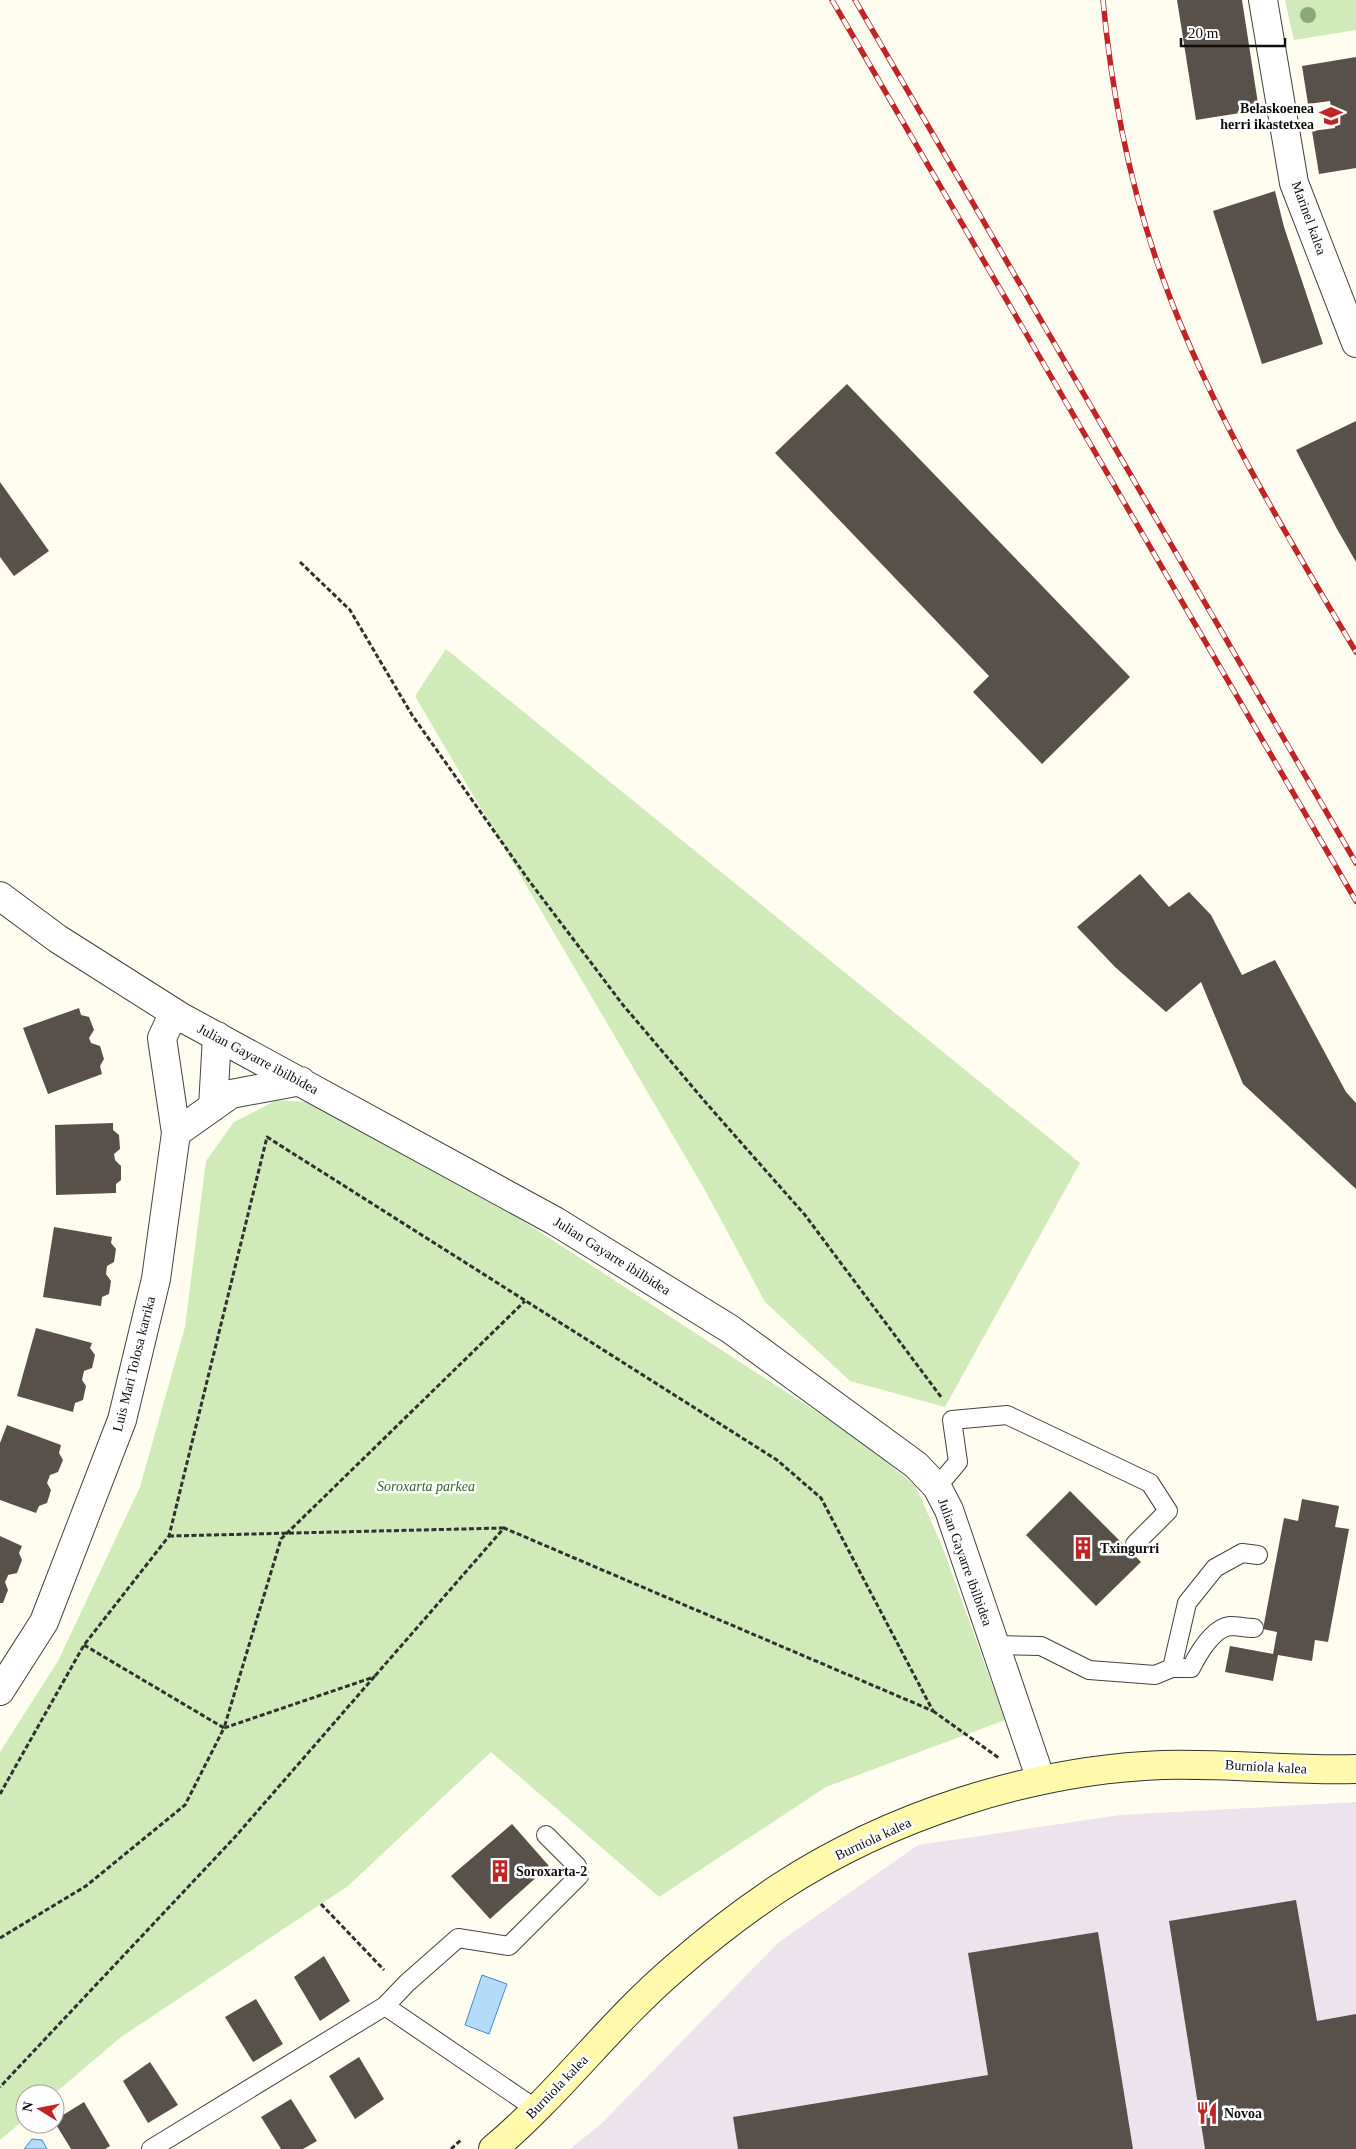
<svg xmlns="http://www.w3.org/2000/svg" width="1356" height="2149" viewBox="0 0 1356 2149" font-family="Georgia,serif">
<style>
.industrial{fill:#ede3ed}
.green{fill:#d0eab9}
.water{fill:#b4dbf7;stroke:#3a8ccf}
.building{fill:#57504b}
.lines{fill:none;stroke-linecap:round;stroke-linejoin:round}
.lane-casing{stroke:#424242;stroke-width:20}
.street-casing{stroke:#424242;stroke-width:30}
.secondary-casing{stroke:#313131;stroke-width:30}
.path{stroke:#313131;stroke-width:3;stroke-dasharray:5 2.5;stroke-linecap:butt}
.lane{stroke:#fff;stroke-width:18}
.street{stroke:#fff;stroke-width:28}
.secondary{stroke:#fffaab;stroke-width:28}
.rail-casing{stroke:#c12424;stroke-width:5.5}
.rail{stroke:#fff;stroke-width:4;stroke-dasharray:11;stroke-linecap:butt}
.tree{fill:#89ab7c}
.labels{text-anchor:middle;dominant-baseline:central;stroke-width:5;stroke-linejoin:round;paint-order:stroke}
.poi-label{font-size:14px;font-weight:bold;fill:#0f0f0f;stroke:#fff;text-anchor:start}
.street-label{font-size:14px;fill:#0f0f0f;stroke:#fff}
.park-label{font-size:14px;font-style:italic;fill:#29681d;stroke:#fff}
</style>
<rect width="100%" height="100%" fill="#fffdf0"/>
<path class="industrial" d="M1356 1802V2149H570L602 2123 779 1942 918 1845 1120 1815Z"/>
<path class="green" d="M1285 0H1356V30L1294 40Z
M446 649 1080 1163 945 1407 850 1381 765 1302 705 1190 415 696Z
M277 1100 325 1103 434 1163 866 1444 916 1487 942 1546 1005 1720 826 1787 659 1897 491 1752 348 1886 121 2037 54 2094H25V2119L0 2140V1752L58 1661 140 1487 185 1327 206 1161 234 1122Z"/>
<path class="water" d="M482 1975 507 1984 489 2034 465 2025Z
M32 2139 42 2140 47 2149H24Z"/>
<path class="building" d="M1177 0H1242L1259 110 1196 120Z
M1356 57V168L1319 174 1312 131 1335 128 1330 101 1308 104 1302 66Z
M1275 191 1284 227 1323 344 1262 364 1213 211Z
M847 384 1130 677 1042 764 973 692 989 676 775 453Z
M1356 421V562L1337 529 1296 450Z
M0 482 49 551 14 576 0 557Z
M1140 874 1169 907 1189 892 1211 915 1242 975 1275 960 1346 1092 1356 1103V1189L1243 1084 1201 982 1166 1012 1115 967 1077 927Z
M79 1008 81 1015 89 1017 94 1030 89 1038 91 1043 100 1046 104 1059 100 1066 102 1074 48 1094 23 1028Z
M113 1123V1130L119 1135 120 1149 114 1154 115 1160 121 1166V1180L116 1184V1193L56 1195 55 1125Z
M54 1227 112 1237 111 1243 116 1249 114 1262 107 1266 106 1274 111 1281 109 1294 102 1297 101 1306 43 1297Z
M36 1328 92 1343 90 1348 95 1355 92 1368 84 1371 82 1380 86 1386 83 1400 75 1403 73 1412 17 1396Z
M7 1425 61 1445 59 1453 63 1460 58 1472 50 1475 47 1483 51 1490 47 1503 39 1506 36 1513 0 1500V1443Z
M1070 1491 1141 1562 1096 1606 1026 1535Z
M1302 1499 1339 1506 1335 1527 1349 1529 1328 1642 1315 1640 1312 1661 1278 1655 1273 1681 1225 1672 1230 1646 1273 1654 1277 1632 1263 1629 1284 1518 1298 1521Z
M0 1536 22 1546 19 1553 22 1560 17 1573 8 1575 7 1578 5 1582 8 1590 3 1603H0Z
M512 1824 549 1866 490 1919 451 1876Z
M1296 1900 1317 2021 1356 2014V2149H1205L1169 1921Z
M1098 1932 1133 2149H738L733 2117 988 2075 968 1953Z
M324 1956 350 2001 320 2021 294 1977Z
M256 1999 283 2044 253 2062 225 2017Z
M359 2057 384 2099 355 2119 329 2076Z
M150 2062 178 2105 148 2123 123 2081Z
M291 2099 317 2141 303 2149H281L261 2117Z
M84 2102 110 2146 105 2149H71L55 2123V2120Z"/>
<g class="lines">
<defs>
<path id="lane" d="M937 1487 958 1462 952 1420 1007 1415 1150 1483 1168 1511 1135 1544
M995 1645 1041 1646 1089 1670 1155 1675 1172 1668 1187 1603 1215 1568 1242 1553 1258 1555
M1172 1668H1191C1198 1654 1213 1628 1230 1626 1238 1626 1246 1628 1254 1628
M385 2006 407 1983 458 1938 509 1946 579 1876 577 1866 546 1835
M151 2149 385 2006 536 2109"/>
<path id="street" d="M1263 0 1294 183 1356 343
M0 896 58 939 181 1017 555 1221 730 1329 916 1465 937 1487 949 1510 1041 1780
M213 1107 217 1036
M176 1133 231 1094 301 1081
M0 1691 44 1622 122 1420 156 1279 176 1133 162 1038 169 1023 181 1017"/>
<path id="secondary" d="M493 2149C559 2094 610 2023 676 1967 708 1939 743 1912 779 1888 889 1816 1031 1770 1162 1765 1227 1763 1291 1771 1356 1769"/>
</defs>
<use href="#lane" class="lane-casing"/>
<use href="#street" class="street-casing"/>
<use href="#secondary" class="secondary-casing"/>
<path class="path" d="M300 562 350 610 412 715 530 882 623 1005 707 1104 805 1215 941 1397
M169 1536 504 1528
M84 1645 224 1728 281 1539 525 1301
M933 1711 999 1758
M0 1794 84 1645 169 1536 267 1137 777 1460 821 1498 933 1711 504 1528 374 1677
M321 1904 384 1970
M0 1938 86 1886 185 1805 224 1728 374 1677 235 1837 0 2087
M451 2149 462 2139"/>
<use href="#lane" class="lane"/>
<use href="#street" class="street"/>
<use href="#secondary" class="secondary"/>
<defs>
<path id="rail" d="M832 0 1356 901
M855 0 1356 863
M1103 0C1111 87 1128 176 1156 259 1203 398 1281 526 1356 652"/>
</defs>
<use href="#rail" class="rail-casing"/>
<use href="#rail" class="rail"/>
</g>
<circle class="tree" cx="1308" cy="15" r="8"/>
<defs>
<symbol id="school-bare" viewBox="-9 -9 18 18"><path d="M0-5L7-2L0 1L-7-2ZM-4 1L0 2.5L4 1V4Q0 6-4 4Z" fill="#c12424" stroke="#fff" stroke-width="2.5" paint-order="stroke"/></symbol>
<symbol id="building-bare" viewBox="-9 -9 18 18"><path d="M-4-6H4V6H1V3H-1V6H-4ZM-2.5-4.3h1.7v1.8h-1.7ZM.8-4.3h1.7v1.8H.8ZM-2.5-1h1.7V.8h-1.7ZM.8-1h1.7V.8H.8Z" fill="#c12424" stroke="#fff" stroke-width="2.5" paint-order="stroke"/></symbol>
<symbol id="restaurant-bare" viewBox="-9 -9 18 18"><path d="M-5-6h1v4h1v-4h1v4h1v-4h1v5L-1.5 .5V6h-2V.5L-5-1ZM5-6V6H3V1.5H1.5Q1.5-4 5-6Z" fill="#c12424" stroke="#fff" stroke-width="2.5" paint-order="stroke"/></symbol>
</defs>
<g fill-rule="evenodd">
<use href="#school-bare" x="1315" y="100" width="32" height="32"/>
<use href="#building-bare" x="1067" y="1532" width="32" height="32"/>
<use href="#building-bare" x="484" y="1855" width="32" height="32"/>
<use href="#restaurant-bare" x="1191" y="2097" width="32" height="32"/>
</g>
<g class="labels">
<g class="poi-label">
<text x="1314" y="108" text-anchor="end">Belaskoenea<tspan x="1314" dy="16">herri ikastetxea</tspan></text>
<text x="1100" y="1548">Txingurri</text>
<text x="516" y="1871">Soroxarta-2</text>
<text x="1224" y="2113">Novoa</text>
</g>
<g class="street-label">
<text transform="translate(1309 218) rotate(70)">Marinel kalea</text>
<text transform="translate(258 1059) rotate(28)">Julian Gayarre ibilbidea</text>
<text transform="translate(612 1256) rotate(32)">Julian Gayarre ibilbidea</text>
<text transform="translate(134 1364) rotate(-76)">Luis Mari Tolosa karrika</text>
<text transform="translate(965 1562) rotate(70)">Julian Gayarre ibilbidea</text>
<text transform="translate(1266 1767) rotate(3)">Burniola kalea</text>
<text transform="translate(873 1839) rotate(-25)">Burniola kalea</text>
<text transform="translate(557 2087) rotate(-46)">Burniola kalea</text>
</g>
<g class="park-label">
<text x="426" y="1486">Soroxarta parkea</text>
</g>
</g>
<g transform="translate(40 2109) rotate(280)"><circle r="24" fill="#ffffff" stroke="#9f9f9f"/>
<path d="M0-4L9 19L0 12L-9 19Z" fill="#c12424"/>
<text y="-8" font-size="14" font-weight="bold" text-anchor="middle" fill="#0f0f0f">N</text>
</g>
<path d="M1181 38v8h104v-8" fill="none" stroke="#0f0f0f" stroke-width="2.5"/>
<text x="1188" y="38" font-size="15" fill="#0f0f0f" stroke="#ffffff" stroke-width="4" paint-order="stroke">20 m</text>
</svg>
